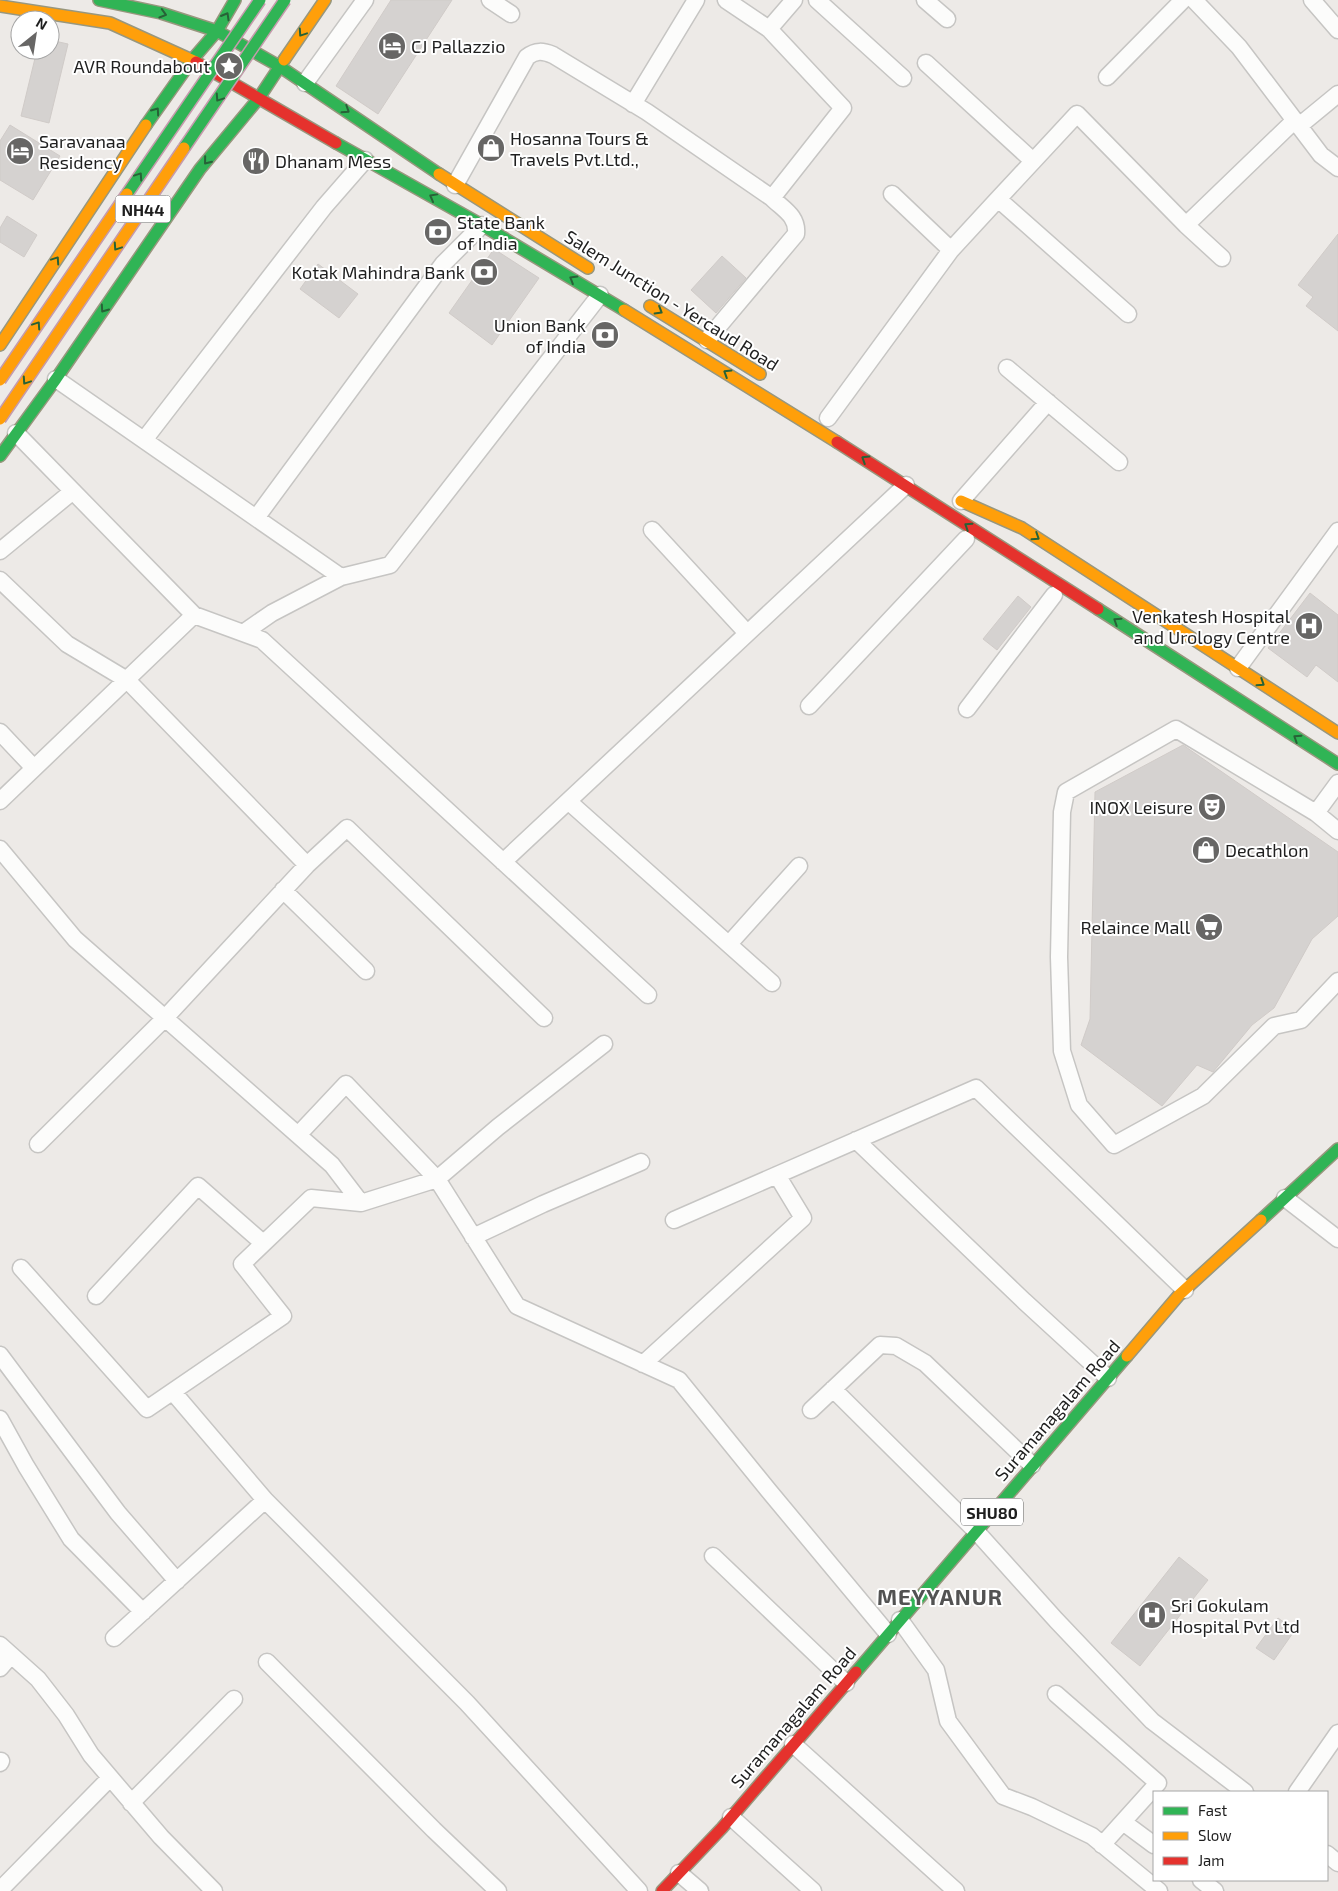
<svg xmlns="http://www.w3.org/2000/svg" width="1338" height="1891" viewBox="0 0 1338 1891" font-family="'Exo 2',sans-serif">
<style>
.building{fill:#d5d2d0;stroke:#d0cbc8}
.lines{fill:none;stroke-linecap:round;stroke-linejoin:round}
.street-casing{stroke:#c6c5c3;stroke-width:19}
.fast-casing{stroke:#98977e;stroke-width:14}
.slow-casing{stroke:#98977e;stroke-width:14}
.jam-casing{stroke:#98977e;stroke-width:14}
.street{stroke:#fcfcfb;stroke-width:16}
.fast{stroke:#30b455;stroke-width:11}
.slow{stroke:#ff9f0a;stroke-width:11}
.jam{stroke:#e5322d;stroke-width:11}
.fast-bridge-casing{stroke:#c59bac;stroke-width:14;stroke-linecap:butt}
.slow-bridge-casing{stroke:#c59bac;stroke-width:14;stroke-linecap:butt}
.fast-bridge{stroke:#30b455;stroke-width:11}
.slow-bridge{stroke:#ff9f0a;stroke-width:11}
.oneway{stroke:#276237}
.labels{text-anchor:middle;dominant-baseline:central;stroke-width:4;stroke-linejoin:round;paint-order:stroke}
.shield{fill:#fff;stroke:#626262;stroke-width:1}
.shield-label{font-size:16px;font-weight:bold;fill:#1f1f1f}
.poi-label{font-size:18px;fill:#1f1f1f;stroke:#fff;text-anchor:start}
.street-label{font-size:18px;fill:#1f1f1f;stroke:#fff}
.district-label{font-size:22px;font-weight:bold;letter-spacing:1px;fill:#525252;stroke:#fff}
</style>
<rect width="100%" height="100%" fill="#edeae7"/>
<path class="building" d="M391 0H452L378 114 336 86Z
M50 40 68 44 49 123 21 116 37 50H50Z
M10 125 60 156 33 200 0 180V141Z
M7 216 37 235 24 257 0 242V228Z
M1338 234V331L1306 306 1313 297 1298 285Z
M494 249 539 278 492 345 449 313Z
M722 256 746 278 716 313 691 290Z
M318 264 358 294 339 318 300 289Z
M1310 593 1338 615V682L1316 665 1307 677 1268 648Z
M1018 596 1031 607 997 650 983 639Z
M1183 745 1338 852V916L1312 939 1274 1008 1252 1025 1213 1072 1197 1065 1162 1106 1081 1045 1090 1019 1095 792Z
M1179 1557 1208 1580 1140 1666 1111 1643Z
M1278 1618 1295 1630 1274 1660 1256 1648Z"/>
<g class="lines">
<defs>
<path id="street" d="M490 0 511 14
M726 0 769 29
M817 0 903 78
M925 0 947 19
M1194 0 1239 47 1321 155 1338 168
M1312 0 1338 30
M926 63 1033 161
M1107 77 1183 0
M305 83 365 0
M633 104 696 0
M1299 126 1338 94
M455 185 527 57C536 50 543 51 553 55L647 112 772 198 843 108 769 29 794 0
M892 194 951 250
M998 199 1077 114 1186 225 1222 258
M1186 225 1295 120
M707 340 796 234C798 216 783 209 772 198
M1007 368 1119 462
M56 379 341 577 390 565 600 295
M828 418 951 250 998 199 1128 314
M16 433 194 615 262 640 648 995
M144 440 324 207 365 160
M961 501 1048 402
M256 518 443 264 482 225
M652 530 747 633
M0 551 73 491
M0 580 67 644 127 680 307 865 165 1018 38 1144
M243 633 272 613 341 577
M1238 668 1338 531
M809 706 966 539
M967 709 1054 595
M0 732 34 768
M0 801 194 615
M568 801 772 983
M1316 813 1338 783
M1338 831 1316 813 1176 729 1066 792 1062 812 1059 957 1062 1051 1079 1105 1114 1145 1203 1096 1274 1026 1301 1020 1338 981
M0 849 75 939 332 1165 361 1203
M503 862 906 485
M307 865 347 828 544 1018
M283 890 366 971
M729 944 799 866
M298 1135 346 1084 437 1179 498 1127 604 1044
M856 1140 1024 1301 1108 1378
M1285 1198 1338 1239
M674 1220 976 1088 1185 1290
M473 1237 543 1204 641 1162
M21 1268 147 1409 283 1316 242 1264 311 1198 361 1203 437 1179 517 1306 679 1380 769 1491 888 1634
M96 1296 198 1186 263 1243
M0 1355 118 1513 177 1581
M643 1364 803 1218 777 1175
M833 1389 976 1531 1056 1620 1152 1721 1245 1792
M173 1392 265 1500 467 1703 639 1891
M811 1410 880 1345 896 1346 925 1363 1032 1465
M0 1419 26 1466 71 1539 143 1612
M713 1556 846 1683
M900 1620 936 1670 948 1721 1003 1796 1032 1807 1092 1836 1159 1891
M114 1638 265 1500
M0 1645 38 1679 66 1715 91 1755 161 1837 214 1891
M267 1662 434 1830 498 1891
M0 1668 11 1655
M1056 1694 1158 1783 1102 1845
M793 1744 956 1891
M0 1763 1 1761
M1297 1792 1338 1733
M131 1803 234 1699
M731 1817 813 1891
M1123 1822 1154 1845
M1327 1854 1338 1863
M679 1873 700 1891
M1201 1880 1215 1891
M0 1890 110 1778"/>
<path id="fast" d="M99 0 161 13 217 31 279 66 439 174
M146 125 192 60 217 31 235 0
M336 143 482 225 624 310
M0 456 56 379 200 169 259 98 284 60
M1098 609 1338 764
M1261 1220 1338 1149
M856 1672 1127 1356"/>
<path id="slow" d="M0 6 110 23 196 62
M284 60 325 0
M439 174 588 268
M650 306 760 374
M624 310 837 442
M0 345 146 125
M961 501 1022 528 1338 733
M1127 1356 1179 1295 1261 1220"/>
<path id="jam" d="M196 62 336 143
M837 442 1098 609
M662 1891 722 1828 856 1672"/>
</defs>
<use href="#street" class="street-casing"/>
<use href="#fast" class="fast-casing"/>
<use href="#slow" class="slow-casing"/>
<use href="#jam" class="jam-casing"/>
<use href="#street" class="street"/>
<use href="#fast" class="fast"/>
<use href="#slow" class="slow"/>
<use href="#jam" class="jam"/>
<defs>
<path id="fast-bridge" d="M184 148 285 0
M127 194 260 0"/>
<path id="slow-bridge" d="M0 380 127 194
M0 419 184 148"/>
</defs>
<use href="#fast-bridge" class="fast-bridge-casing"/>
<use href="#slow-bridge" class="slow-bridge-casing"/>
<use href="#fast-bridge" class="fast-bridge"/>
<use href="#slow-bridge" class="slow-bridge"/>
</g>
<defs><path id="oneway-chevron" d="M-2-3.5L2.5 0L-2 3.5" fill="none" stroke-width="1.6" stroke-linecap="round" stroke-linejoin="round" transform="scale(1.25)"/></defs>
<g class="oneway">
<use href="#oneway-chevron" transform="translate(163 14) rotate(16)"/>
<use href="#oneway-chevron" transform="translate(226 16) rotate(-60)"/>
<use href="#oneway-chevron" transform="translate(302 33) rotate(124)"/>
<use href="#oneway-chevron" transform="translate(219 98) rotate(124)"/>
<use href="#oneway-chevron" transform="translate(346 110) rotate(33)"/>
<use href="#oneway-chevron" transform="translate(156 111) rotate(-55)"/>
<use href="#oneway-chevron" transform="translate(207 161) rotate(129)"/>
<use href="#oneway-chevron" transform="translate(139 176) rotate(-56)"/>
<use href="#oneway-chevron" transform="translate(433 197) rotate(-151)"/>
<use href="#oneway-chevron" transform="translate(117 247) rotate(124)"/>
<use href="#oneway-chevron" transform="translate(56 260) rotate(-56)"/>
<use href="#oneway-chevron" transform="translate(573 279) rotate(-149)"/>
<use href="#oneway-chevron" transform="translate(104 309) rotate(125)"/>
<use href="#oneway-chevron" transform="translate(659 311) rotate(31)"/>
<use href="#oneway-chevron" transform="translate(37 325) rotate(-56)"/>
<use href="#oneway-chevron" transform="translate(727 373) rotate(-148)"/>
<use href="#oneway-chevron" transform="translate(26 381) rotate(124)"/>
<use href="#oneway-chevron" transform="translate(865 459) rotate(-148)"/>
<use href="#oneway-chevron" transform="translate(968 526) rotate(-147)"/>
<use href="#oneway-chevron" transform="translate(1036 537) rotate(33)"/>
<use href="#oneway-chevron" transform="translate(1117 621) rotate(-147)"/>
<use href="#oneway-chevron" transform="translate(1261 683) rotate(33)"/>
<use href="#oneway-chevron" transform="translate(1297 738) rotate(-147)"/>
</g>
<defs>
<symbol id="hotel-disc" viewBox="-11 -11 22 22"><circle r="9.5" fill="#676665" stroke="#fff"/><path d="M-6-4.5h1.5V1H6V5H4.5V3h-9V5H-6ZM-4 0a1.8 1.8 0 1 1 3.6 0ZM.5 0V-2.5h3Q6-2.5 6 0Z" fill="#fff"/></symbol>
<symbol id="sight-disc" viewBox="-11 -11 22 22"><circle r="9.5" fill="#676665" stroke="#fff"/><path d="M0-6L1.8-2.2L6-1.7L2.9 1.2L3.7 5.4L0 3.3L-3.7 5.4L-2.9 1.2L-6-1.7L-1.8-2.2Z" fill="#fff"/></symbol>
<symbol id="shop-disc" viewBox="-11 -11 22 22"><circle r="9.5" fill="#676665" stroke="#fff"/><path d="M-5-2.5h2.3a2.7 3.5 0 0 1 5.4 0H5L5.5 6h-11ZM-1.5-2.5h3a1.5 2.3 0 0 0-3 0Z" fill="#fff"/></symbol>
<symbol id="restaurant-disc" viewBox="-11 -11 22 22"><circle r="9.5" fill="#676665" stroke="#fff"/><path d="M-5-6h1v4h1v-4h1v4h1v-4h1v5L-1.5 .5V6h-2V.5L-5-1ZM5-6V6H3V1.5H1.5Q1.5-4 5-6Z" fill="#fff"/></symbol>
<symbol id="bank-disc" viewBox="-11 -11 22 22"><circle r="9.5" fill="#676665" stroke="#fff"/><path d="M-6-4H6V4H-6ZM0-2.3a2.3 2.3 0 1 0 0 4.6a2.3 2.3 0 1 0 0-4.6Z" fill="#fff"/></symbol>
<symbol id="hospital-disc" viewBox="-11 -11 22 22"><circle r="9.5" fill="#676665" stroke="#fff"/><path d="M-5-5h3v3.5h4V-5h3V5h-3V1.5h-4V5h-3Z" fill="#fff"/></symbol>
<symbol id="theatre-disc" viewBox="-11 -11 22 22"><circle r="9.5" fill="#676665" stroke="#fff"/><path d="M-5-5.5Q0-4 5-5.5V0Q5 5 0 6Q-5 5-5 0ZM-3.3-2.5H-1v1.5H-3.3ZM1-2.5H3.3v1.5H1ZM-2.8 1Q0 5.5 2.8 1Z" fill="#fff"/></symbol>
<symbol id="supermarket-disc" viewBox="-11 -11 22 22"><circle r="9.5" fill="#676665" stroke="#fff"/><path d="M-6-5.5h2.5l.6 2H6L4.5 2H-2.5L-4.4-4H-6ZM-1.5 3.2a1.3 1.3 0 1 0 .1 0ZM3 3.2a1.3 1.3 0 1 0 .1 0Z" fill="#fff"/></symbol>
</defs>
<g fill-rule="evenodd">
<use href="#hotel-disc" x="376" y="30" width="32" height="32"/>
<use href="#sight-disc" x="213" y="50" width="32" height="32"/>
<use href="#shop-disc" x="475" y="132" width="32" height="32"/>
<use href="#hotel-disc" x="4" y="135" width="32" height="32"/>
<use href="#restaurant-disc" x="240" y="145" width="32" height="32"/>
<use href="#bank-disc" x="422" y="216" width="32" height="32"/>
<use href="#bank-disc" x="468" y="256" width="32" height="32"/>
<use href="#bank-disc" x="589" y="319" width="32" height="32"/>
<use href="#hospital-disc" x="1293" y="610" width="32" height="32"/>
<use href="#theatre-disc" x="1196" y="791" width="32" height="32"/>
<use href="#shop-disc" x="1190" y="834" width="32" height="32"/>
<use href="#supermarket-disc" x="1193" y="911" width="32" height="32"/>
<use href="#hospital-disc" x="1136" y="1599" width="32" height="32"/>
</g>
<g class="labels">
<g class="shield">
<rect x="115.5" y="195.5" width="55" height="27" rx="4"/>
<rect x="961" y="1498.5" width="62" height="27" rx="4"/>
</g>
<g class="shield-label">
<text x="143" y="209">NH44</text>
<text x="992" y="1512">SHU80</text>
</g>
<g class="poi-label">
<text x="411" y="46">CJ Pallazzio</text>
<text x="210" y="66" text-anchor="end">AVR Roundabout</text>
<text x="510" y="138">Hosanna Tours &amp;<tspan x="510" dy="21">Travels Pvt.Ltd.,</tspan></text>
<text x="39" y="141">Saravanaa<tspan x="39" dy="21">Residency</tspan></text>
<text x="275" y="161">Dhanam Mess</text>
<text x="457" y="222">State Bank<tspan x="457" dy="21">of India</tspan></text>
<text x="465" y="272" text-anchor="end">Kotak Mahindra Bank</text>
<text x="586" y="325" text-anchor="end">Union Bank<tspan x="586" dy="21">of India</tspan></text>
<text x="1290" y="616" text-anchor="end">Venkatesh Hospital<tspan x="1290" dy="21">and Urology Centre</tspan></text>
<text x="1193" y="807" text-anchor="end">INOX Leisure</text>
<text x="1225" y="850">Decathlon</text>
<text x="1190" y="927" text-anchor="end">Relaince Mall</text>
<text x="1171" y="1605">Sri Gokulam<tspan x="1171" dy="21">Hospital Pvt Ltd</tspan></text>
</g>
<g class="street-label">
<text transform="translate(672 300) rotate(32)">Salem Junction - Yercaud Road</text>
<text transform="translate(1057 1410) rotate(-49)">Suramanagalam Road</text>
<text transform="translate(793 1717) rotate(-49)">Suramanagalam Road</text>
</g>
<g class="district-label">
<text x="940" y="1596">MEYYANUR</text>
</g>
</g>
<rect x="1153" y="1791" width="175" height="90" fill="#ffffff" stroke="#a5a5a5"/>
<rect x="1163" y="1807" width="25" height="8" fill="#30b455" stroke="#a5a5a5"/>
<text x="1198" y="1816" font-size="15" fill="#1f1f1f">Fast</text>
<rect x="1163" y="1832" width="25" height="8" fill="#ff9f0a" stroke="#a5a5a5"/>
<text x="1198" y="1841" font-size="15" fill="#1f1f1f">Slow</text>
<rect x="1163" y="1857" width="25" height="8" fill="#e5322d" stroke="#a5a5a5"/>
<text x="1198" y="1866" font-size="15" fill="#1f1f1f">Jam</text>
<g transform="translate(35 35) rotate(30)"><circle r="24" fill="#ffffff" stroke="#a5a5a5"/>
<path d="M0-4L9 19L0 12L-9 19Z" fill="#676665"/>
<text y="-8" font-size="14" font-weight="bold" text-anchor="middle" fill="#1f1f1f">N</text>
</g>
</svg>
